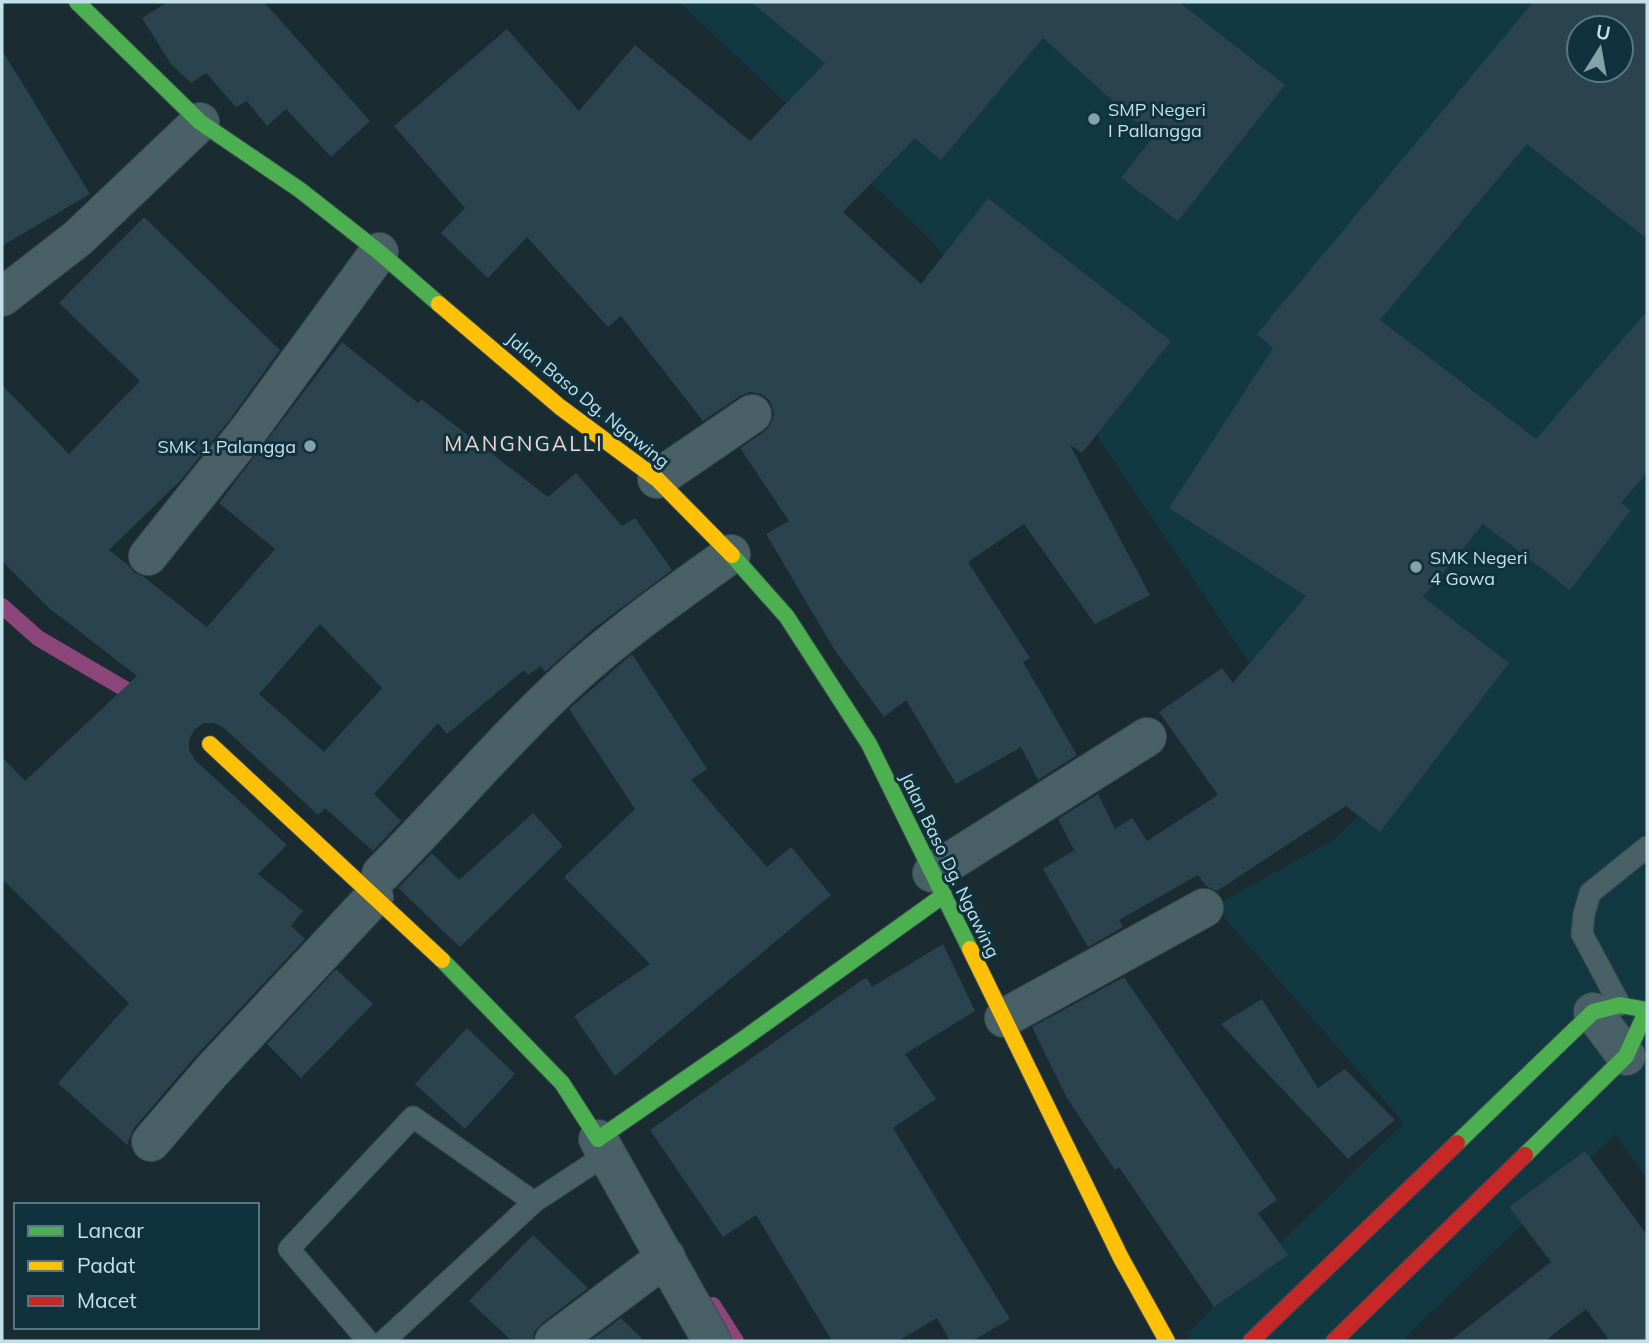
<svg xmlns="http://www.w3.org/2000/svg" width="1649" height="1343" viewBox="0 0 1649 1343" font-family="Mulish,sans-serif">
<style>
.built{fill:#123842;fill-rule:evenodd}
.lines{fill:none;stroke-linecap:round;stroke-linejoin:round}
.stream{stroke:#8d467a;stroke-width:16}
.building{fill:#2a434e;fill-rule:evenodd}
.lane-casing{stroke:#39494f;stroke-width:23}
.street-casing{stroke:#39494f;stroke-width:40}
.fast-casing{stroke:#39494f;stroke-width:18}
.slow-casing{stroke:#39494f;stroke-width:18}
.jam-casing{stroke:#39494f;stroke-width:18}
.lane{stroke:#496067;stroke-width:21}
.street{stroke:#496067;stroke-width:38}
.fast{stroke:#4caf50;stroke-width:16}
.slow{stroke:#ffc107;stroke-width:16}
.jam{stroke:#c62828;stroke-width:16}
.poi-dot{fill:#87a1aa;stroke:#10323c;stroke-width:2.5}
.labels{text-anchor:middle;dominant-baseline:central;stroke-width:6;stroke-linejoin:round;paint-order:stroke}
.poi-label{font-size:18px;fill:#c1e0ea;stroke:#10323c;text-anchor:start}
.street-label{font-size:18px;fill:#c1e0ea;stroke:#10323c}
.quarter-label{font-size:21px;letter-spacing:2px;fill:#f4d3c8;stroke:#10323c}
</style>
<rect width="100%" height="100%" fill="#1a2c32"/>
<path class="built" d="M679 2H1647V1179L1615 1134 1402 1341H1190L1186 1334 1404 1123 1214 906 1330 842 1358 817 1274 700 1096 434 927 236ZM1579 28H1621V70H1579Z"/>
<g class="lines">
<path class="stream" d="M2 606 38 638 142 699
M713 1305 736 1341"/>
</g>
<path class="building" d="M168 2H264L370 121 331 157 286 109 267 126 247 101 236 107 206 73 191 83 171 64 142 18Z
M751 2H1179L1285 85 1178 221 1121 178 1153 137 1043 38 941 160 915 138 843 212 921 284 988 198 1171 341 1082 453 1070 445 1150 595 1095 624 1024 524 968 562 1030 658 1023 662 1077 755 1038 780 1021 747 956 784 906 700 884 717 834 649 766 534 789 521 740 448 764 432 771 424 774 413 770 401 761 394 750 392 740 396 703 421 621 316 608 327 527 237 488 278 441 233 465 208 394 126 507 29 579 111 635 45 750 141 825 63Z
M1533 2H1647V239L1527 144 1380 320 1536 439 1647 311V473L1621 503 1631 510 1570 590 1483 524 1423 597 1509 663 1380 832 1346 806 1217 891 1206 886 1198 875 1119 920 1123 927 1088 947 1043 869 1073 851 1076 854 1058 819 1098 794 1115 829 1132 818 1147 841 1218 795 1159 712 1222 668 1233 683 1306 596 1169 508 1273 348 1257 334ZM1579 28H1621V70H1579Z
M2 50 90 194 2 246Z
M144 217 280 350 231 418 180 481 109 550 128 565 135 573 144 577 207 627 275 549 219 503 342 342 418 403 421 399 548 497 576 473 622 526 635 518 672 570 592 630 545 672 541 666 528 675 524 670 447 734 438 723 374 794 401 821 373 851 325 808 318 815 224 728 214 723H204L195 729 189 740V750L195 760 287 845 258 874 303 911 291 926 305 939 195 1057 134 1128 127 1145 58 1083 129 1003 2 879V757L25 781 137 676 49 608 2 561V385L69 454 140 381 59 303ZM320 624 382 688 324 752 259 694Z
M632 654 707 769 691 780 767 867 791 847 831 895 615 1076 574 1016 650 964 564 877 635 809 569 709Z
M533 813 563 846 460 947 398 888 432 853 459 880Z
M943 944 975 1011 905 1054 936 1099 893 1128 1010 1319 972 1341H950L937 1318 898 1341H832L756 1215 723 1237 650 1130 862 980 867 978 872 987Z
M336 969 373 1004 301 1078 267 1044Z
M1124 977 1277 1200 1258 1213 1288 1255 1214 1307 1119 1167 1115 1170 1067 1098 1032 1027Z
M1262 999 1318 1088 1345 1069 1395 1120 1348 1159 1221 1024Z
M467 1028 515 1074 465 1129 415 1084Z
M1585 1151 1647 1235V1341H1610L1586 1309 1545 1341H1450L1551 1262 1509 1207Z
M533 1235 588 1288 541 1324 534 1332 533 1341H512L469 1301Z
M621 1318 644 1341H590Z"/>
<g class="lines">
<defs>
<path id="lane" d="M1620 1005 1582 934 1584 914 1590 893 1647 847
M368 1341 289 1249 413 1117 534 1202
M384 1341 534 1202 607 1154"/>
<path id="street" d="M2 297 78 238 200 122
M657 479 752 414
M148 556 248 431 379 252
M932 873 1147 737
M381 874C444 811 501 742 566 682 618 634 674 595 731 554
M1593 1012 1626 1056
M1004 1018 1204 908
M598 1139 712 1341
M151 1142 212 1071 374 897
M554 1341 666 1257"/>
<path id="fast" d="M77 2 200 122 300 190 379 252 439 304
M732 555 787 617 869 744 970 949
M442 960 562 1083 598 1139 742 1040 944 895
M1457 1143 1593 1012 1620 1005 1647 1010 1626 1056 1525 1155"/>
<path id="slow" d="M439 304 560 407 657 479 732 555
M210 744 442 960
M970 949 1121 1258 1167 1341"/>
<path id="jam" d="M1251 1341 1457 1143
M1334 1341 1525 1155"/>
</defs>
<use href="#lane" class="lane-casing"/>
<use href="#street" class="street-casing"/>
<use href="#fast" class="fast-casing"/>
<use href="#slow" class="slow-casing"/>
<use href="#jam" class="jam-casing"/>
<use href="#lane" class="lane"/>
<use href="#street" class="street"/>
<use href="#fast" class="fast"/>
<use href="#slow" class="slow"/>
<use href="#jam" class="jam"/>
</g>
<g class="poi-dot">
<circle cx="1094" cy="119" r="7"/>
<circle cx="310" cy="446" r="7"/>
<circle cx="1416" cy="567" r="7"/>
</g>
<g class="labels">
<g class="poi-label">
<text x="1108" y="109">SMP Negeri<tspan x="1108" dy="21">I Pallangga</tspan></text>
<text x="296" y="446" text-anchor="end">SMK 1 Palangga</text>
<text x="1430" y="557">SMK Negeri<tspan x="1430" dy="21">4 Gowa</tspan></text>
</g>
<g class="street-label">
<text transform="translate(588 400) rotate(39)">Jalan Baso Dg. Ngawing</text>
<text transform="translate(950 865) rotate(64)">Jalan Baso Dg. Ngawing</text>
</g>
<g class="quarter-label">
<text x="524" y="443">MANGNGALLI</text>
</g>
</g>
<rect width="1649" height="1343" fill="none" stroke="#c1e0ea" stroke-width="7"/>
<rect x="14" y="1203" width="245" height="126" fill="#10323c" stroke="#577882" stroke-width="2"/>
<rect x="28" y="1226" width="35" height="10" fill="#4caf50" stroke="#577882" stroke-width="2"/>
<text x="77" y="1238" font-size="21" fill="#c1e0ea">Lancar</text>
<rect x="28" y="1261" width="35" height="10" fill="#ffc107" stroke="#577882" stroke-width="2"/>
<text x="77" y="1273" font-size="21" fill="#c1e0ea">Padat</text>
<rect x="28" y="1296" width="35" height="10" fill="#c62828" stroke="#577882" stroke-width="2"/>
<text x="77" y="1308" font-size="21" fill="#c1e0ea">Macet</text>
<g transform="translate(1600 49) rotate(11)"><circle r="33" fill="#10323c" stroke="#577882" stroke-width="2"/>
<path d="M0-5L12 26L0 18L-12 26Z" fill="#87a1aa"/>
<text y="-10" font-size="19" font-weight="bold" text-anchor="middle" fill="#c1e0ea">U</text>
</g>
</svg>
